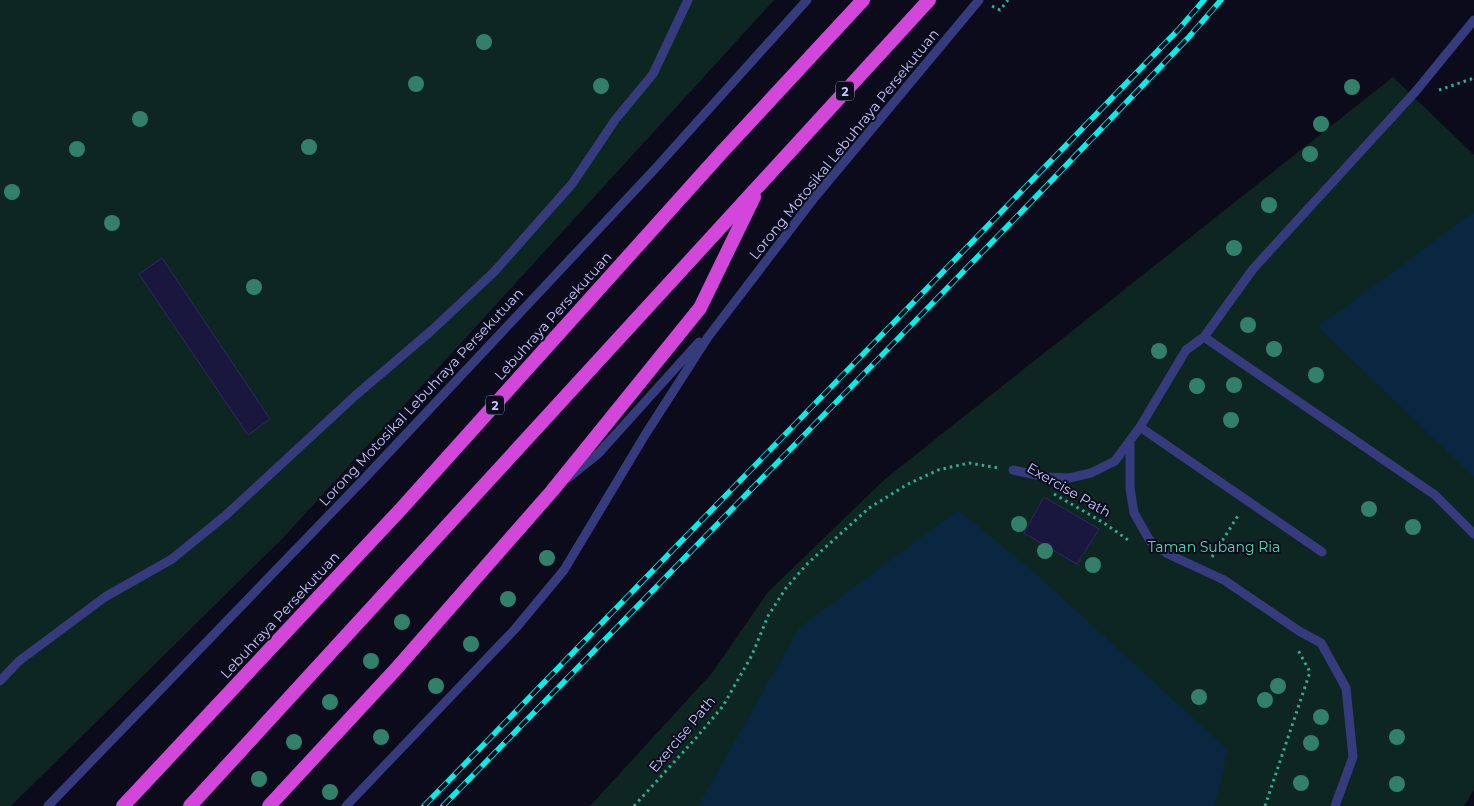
<svg xmlns="http://www.w3.org/2000/svg" width="1474" height="806" viewBox="0 0 1474 806" font-family="Montserrat,sans-serif">
<style>
.green{fill:#0e2622}
.water{fill:#0b2640}
.building{fill:#19173d;stroke:#2d2869}
.lines{fill:none;stroke-linecap:round;stroke-linejoin:round}
.path{stroke:#2aae95;stroke-width:3;stroke-dasharray:2.5 4;stroke-linecap:butt}
.service{stroke:#353b7c;stroke-width:9}
.trunk{stroke:#d247da;stroke-width:14}
.rail-casing{stroke:#00f1ea;stroke-width:5.5}
.rail{stroke:#0b0b1c;stroke-width:4;stroke-dasharray:11;stroke-linecap:butt}
.tree{fill:#32806a}
.labels{text-anchor:middle;dominant-baseline:central;stroke-width:4;stroke-linejoin:round;paint-order:stroke}
.shield{fill:#0b0b1c;stroke:#8e8ebb;stroke-width:1}
.shield-label{font-size:12px;font-weight:bold;fill:#c6c6ff}
.street-label{font-size:14px;fill:#c6c6ff;stroke:#0b0b1c}
.park-label{font-size:14px;fill:#51dfa9;stroke:#0b0b1c}
</style>
<rect width="100%" height="100%" fill="#0b0b1c"/>
<path class="green" d="M0 0H774L282 539 11 806H0Z
M1393 77 1474 155V790L1464 806H590L712 673 768 592 885 479Z"/>
<path class="water" d="M1474 212V477L1318 327Z
M958 510 1032 570 1228 750 1215 806H698L799 628Z"/>
<path class="building" d="M162 258 270 419 248 435 139 274Z
M1044 497 1099 529 1077 564 1024 533Z"/>
<g class="lines">
<path class="path" d="M992 6 1000 10 1008 0
M1439 90 1474 78
M1054 494 1104 523 1131 542
M1212 557 1239 514
M634 806 696 738 723 706 752 655 768 616 786 588 808 563 869 508 908 484 938 470 969 463 999 468
M1265 806 1310 672 1298 650"/>
<path class="service" d="M1204 337 1435 495 1474 534
M1140 427 1322 552
M1130 444V488L1134 513 1150 541 1168 554 1224 580 1299 631 1321 643 1346 688 1353 757 1335 806
M1013 470 1045 477 1069 478 1091 473 1115 461 1140 427 1186 350 1204 337 1253 269 1416 91 1474 20
M568 478 598 454 699 342
M0 681 19 661 105 597 172 559 226 515 356 395 431 331 494 272 572 184 615 120 653 74 688 0
M48 806 362 481 653 171 807 0
M346 806 515 629 564 570 645 435 708 337 815 197 979 0"/>
<path class="trunk" d="M123 806 401 509 722 152 863 0
M190 806 929 0
M269 806 396 669 552 491 700 308 754 197"/>
<defs>
<path id="rail" d="M424 806 1178 30 1204 0
M443 806 1031 202 1188 38 1221 0"/>
</defs>
<use href="#rail" class="rail-casing"/>
<use href="#rail" class="rail"/>
</g>
<g class="tree">
<circle cx="484" cy="42" r="8"/>
<circle cx="416" cy="84" r="8"/>
<circle cx="601" cy="86" r="8"/>
<circle cx="1352" cy="87" r="8"/>
<circle cx="140" cy="119" r="8"/>
<circle cx="1321" cy="124" r="8"/>
<circle cx="309" cy="147" r="8"/>
<circle cx="77" cy="149" r="8"/>
<circle cx="1310" cy="154" r="8"/>
<circle cx="12" cy="192" r="8"/>
<circle cx="1269" cy="205" r="8"/>
<circle cx="112" cy="223" r="8"/>
<circle cx="1234" cy="248" r="8"/>
<circle cx="254" cy="287" r="8"/>
<circle cx="1248" cy="325" r="8"/>
<circle cx="1274" cy="349" r="8"/>
<circle cx="1159" cy="351" r="8"/>
<circle cx="1316" cy="375" r="8"/>
<circle cx="1234" cy="385" r="8"/>
<circle cx="1197" cy="386" r="8"/>
<circle cx="1231" cy="420" r="8"/>
<circle cx="1369" cy="509" r="8"/>
<circle cx="1019" cy="524" r="8"/>
<circle cx="1413" cy="527" r="8"/>
<circle cx="1045" cy="551" r="8"/>
<circle cx="547" cy="558" r="8"/>
<circle cx="1093" cy="565" r="8"/>
<circle cx="508" cy="599" r="8"/>
<circle cx="402" cy="622" r="8"/>
<circle cx="471" cy="644" r="8"/>
<circle cx="371" cy="661" r="8"/>
<circle cx="436" cy="686" r="8"/>
<circle cx="1278" cy="686" r="8"/>
<circle cx="1199" cy="697" r="8"/>
<circle cx="1265" cy="700" r="8"/>
<circle cx="330" cy="702" r="8"/>
<circle cx="1321" cy="717" r="8"/>
<circle cx="381" cy="737" r="8"/>
<circle cx="1397" cy="737" r="8"/>
<circle cx="294" cy="742" r="8"/>
<circle cx="1311" cy="743" r="8"/>
<circle cx="259" cy="779" r="8"/>
<circle cx="1301" cy="783" r="8"/>
<circle cx="1397" cy="784" r="8"/>
<circle cx="330" cy="792" r="8"/>
</g>
<g class="labels">
<g class="shield">
<rect x="836" y="81.5" width="18" height="19" rx="4"/>
<rect x="486" y="395.5" width="18" height="19" rx="4"/>
</g>
<g class="shield-label">
<text x="845" y="91">2</text>
<text x="495" y="405">2</text>
</g>
<g class="street-label">
<text transform="translate(844 144) rotate(-51)">Lorong Motosikal Lebuhraya Persekutuan</text>
<text transform="translate(553 316) rotate(-48)">Lebuhraya Persekutuan</text>
<text transform="translate(421 397) rotate(-47)">Lorong Motosikal Lebuhraya Persekutuan</text>
<text transform="translate(1069 490) rotate(30)">Exercise Path</text>
<text transform="translate(280 615) rotate(-47)">Lebuhraya Persekutuan</text>
<text transform="translate(682 734) rotate(-50)">Exercise Path</text>
</g>
<g class="park-label">
<text x="1214" y="547">Taman Subang Ria</text>
</g>
</g>
</svg>
